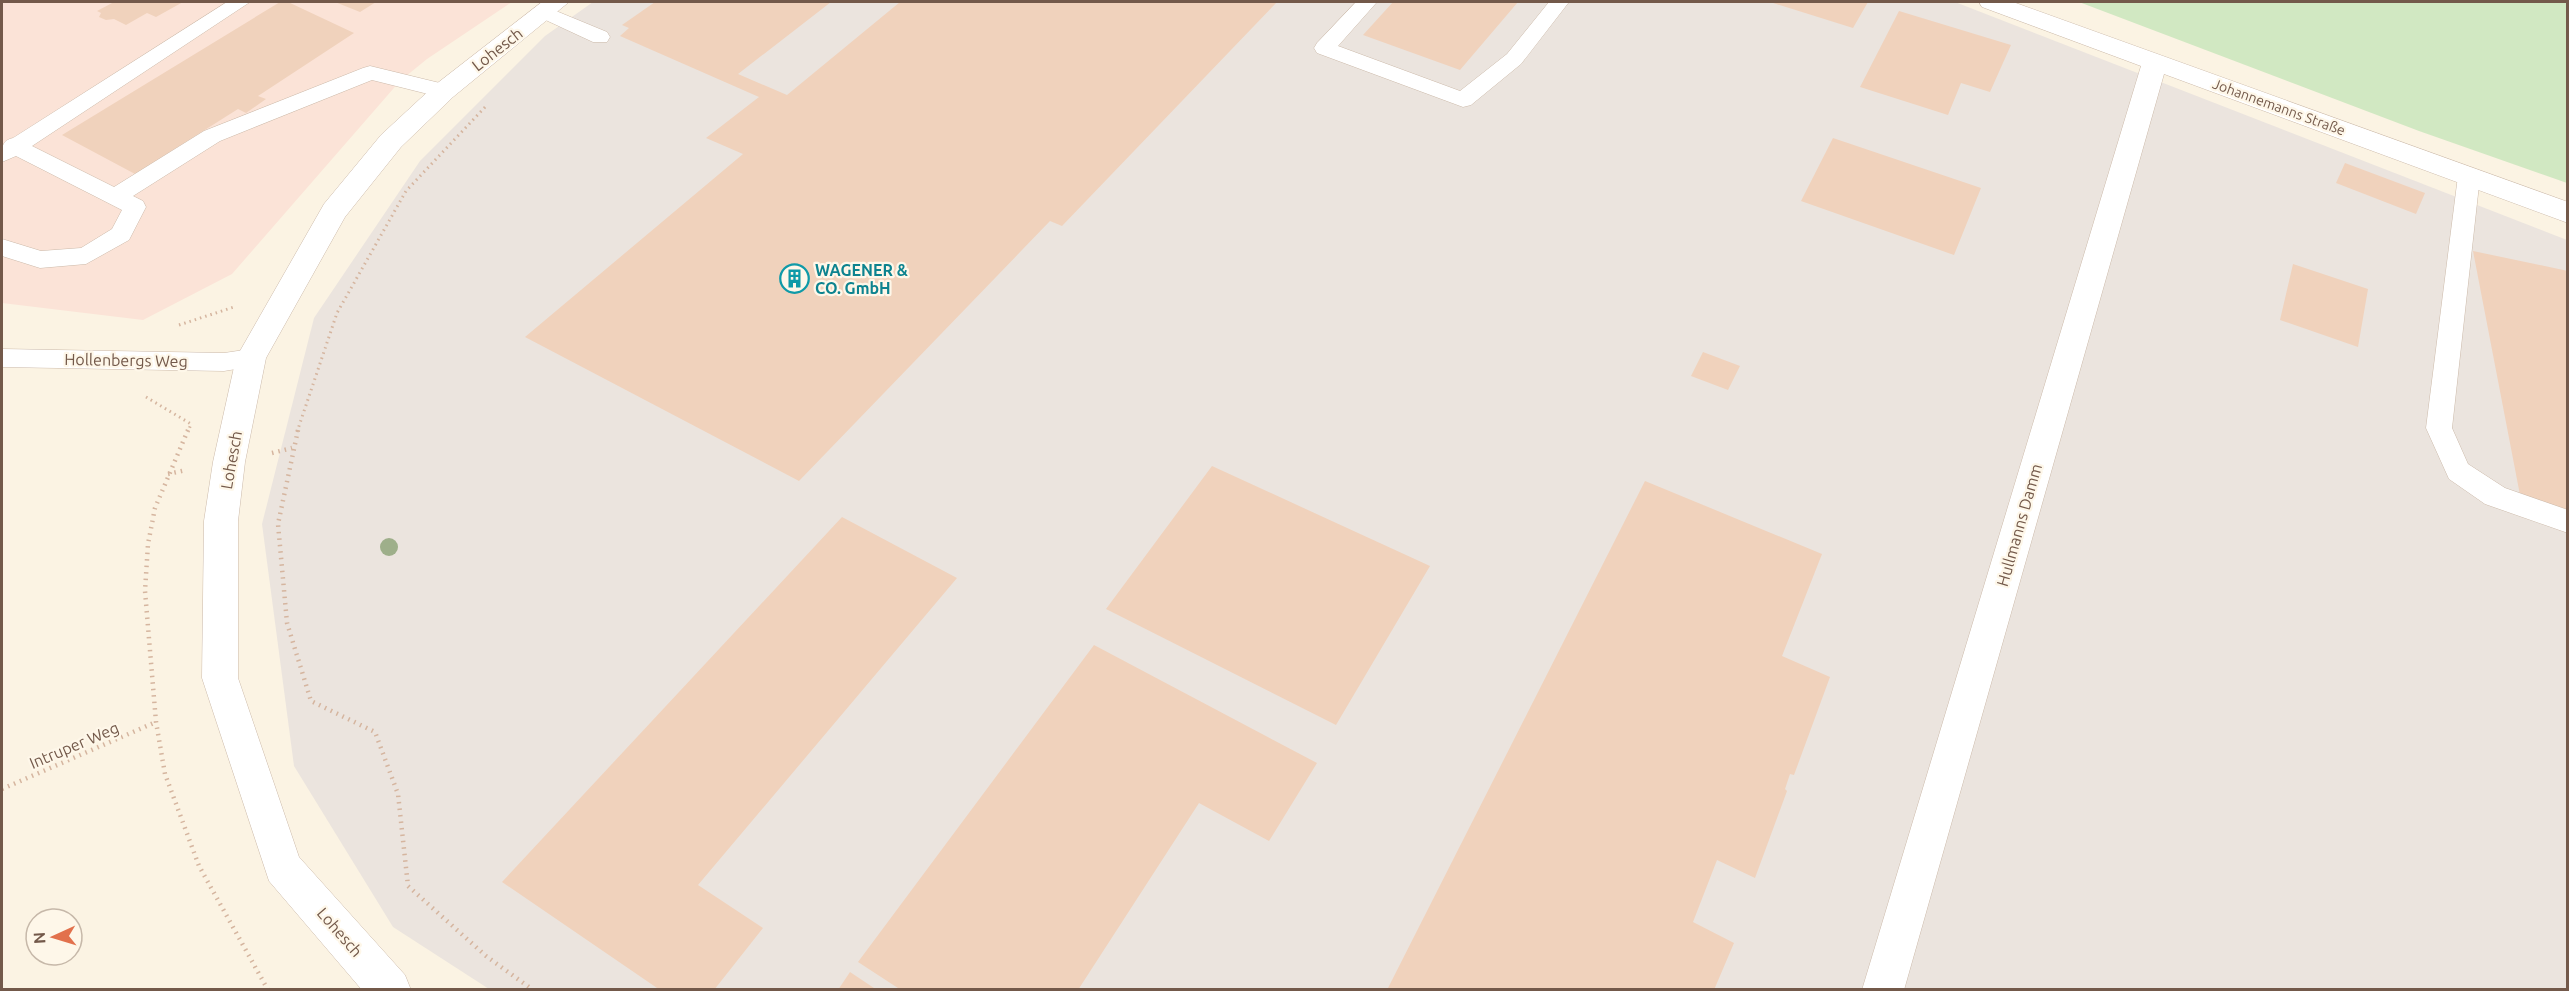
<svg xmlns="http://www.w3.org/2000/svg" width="2569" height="991" viewBox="0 0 2569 991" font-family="Ubuntu,sans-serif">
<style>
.commercial{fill:#fbe3d7}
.industrial{fill:#ebe4de}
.green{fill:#d1e8c2}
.building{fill:#f0d2bc}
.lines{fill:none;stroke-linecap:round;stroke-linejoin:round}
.service-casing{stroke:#ccbaaa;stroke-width:1}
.minor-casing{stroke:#ccbaaa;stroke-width:1}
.path-far1{stroke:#d5b59f;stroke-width:3;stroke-dasharray:1.5 4;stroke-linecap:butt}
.path{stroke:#d5b59f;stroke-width:4.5;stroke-dasharray:1.5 5;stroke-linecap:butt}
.service{fill:#fff;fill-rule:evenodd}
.minor{fill:#fff;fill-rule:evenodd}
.tree{fill:#9eaf8a}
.labels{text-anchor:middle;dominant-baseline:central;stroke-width:4.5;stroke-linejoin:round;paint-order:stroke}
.far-street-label{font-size:14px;fill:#73594a;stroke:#fef7e9}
.street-label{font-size:16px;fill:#73594a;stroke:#fef7e9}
.culture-label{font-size:16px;font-weight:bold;fill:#0d838f;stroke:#fef7e9;text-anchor:start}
</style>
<rect width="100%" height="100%" fill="#fbf3e3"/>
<path class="commercial" d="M2 2H512L427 59 400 81 232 274 143 320 2 303Z"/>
<path class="industrial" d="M593 2H1955L2567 240V989H489L393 927 294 766 262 524 314 318 420 161 545 36Z"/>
<path class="green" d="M2079 2H2567V183L2419 131Z"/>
<path class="building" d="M114 2H183L156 17 147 13 126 25 114 19 106 20 99 17 101 13 97 11Z
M280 2H288L354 33 258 96 266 99 246 113 238 109 135 174 62 135Z
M335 2H376L360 12Z
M655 2H831L738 74 787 95 900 2H1277L1062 226 1050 221 799 481 525 337 743 154 706 138 759 97 620 36 629 28 622 25Z
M1393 2H1518L1460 70 1363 35Z
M1770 2H1868L1853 28Z
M1899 11 2011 45 1990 92 1961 83 1948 115 1860 87Z
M1833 138 1981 188 1954 255 1801 201Z
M2345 163 2425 193 2416 214 2336 183Z
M2473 251 2568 271V511L2520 495Z
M2293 264 2368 289 2358 347 2280 320Z
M1703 352 1740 366 1728 390 1691 376Z
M1212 466 1430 566 1336 725 1106 609Z
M1645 481 1822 554 1782 656 1830 677 1794 775 1790 774 1785 789 1787 791 1755 878 1717 860 1693 922 1734 943 1714 990H1387Z
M842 517 957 578 698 885 763 928 714 990H660L502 882Z
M1094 645 1317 763 1269 841 1199 803 1078 990H901L858 962Z
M850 972 877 990H838Z"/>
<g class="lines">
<defs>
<path id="service" d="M227 2H250L32 146 114 187 204 131 363 68 370 66 444 84 452 86 455 91 452 96 444 98 372 80 220 141 133 196 143 201 146 207 129 240 86 264 40 268 2 256V239L41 251 81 248 112 229 122 210 16 156 2 162C2 150 0 141 13 138Z
M1356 2H1377L1338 46 1460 91 1507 54 1549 2H1569L1521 64 1471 105 1463 107 1317 53 1314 48 1317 43Z
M544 6 607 32 610 37 607 42H593L537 16 534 12 537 8Z
M2469 168 2477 171 2480 176 2452 428 2468 464 2505 488 2568 510V533L2485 504 2449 479 2426 428 2458 176 2461 171Z
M2 349 224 353 251 349 260 351 264 358 260 365 224 371 2 367Z"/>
<path id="minor" d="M542 2H569L453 97 401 147 345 217 266 358 245 462 238 521V678L299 857 405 975 411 990H362L269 881 202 678 204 521 213 462 236 358 324 204 381 135 435 85Z
M1979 2H2013L2568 202V223L2164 74 1904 990H1862L2141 66 1982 7Z"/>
</defs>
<use href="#service" class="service-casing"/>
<use href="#minor" class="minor-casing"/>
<path class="path-far1" d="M179 325 234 307
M146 397 191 424 188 432
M297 432 337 313 406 191 487 105"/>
<path class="path" d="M188 430 155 508 148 544 145 591 156 722 165 774 199 866 268 990
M298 430 278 524 287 623 311 701 375 732 398 794 408 886 486 956 533 990
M272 453 292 448
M168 474 186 470
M2 789 156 722"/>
<use href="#service" class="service"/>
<use href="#minor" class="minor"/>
</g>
<circle class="tree" cx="389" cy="547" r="9"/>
<defs>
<symbol id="building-ring" viewBox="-11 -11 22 22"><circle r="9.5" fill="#fef7e9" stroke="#0f9aa8" stroke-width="1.5"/><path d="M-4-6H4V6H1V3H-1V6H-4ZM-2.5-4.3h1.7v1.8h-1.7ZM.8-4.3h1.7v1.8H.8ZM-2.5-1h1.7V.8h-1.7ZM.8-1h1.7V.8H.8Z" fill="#0f9aa8"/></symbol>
</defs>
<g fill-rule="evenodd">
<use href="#building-ring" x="778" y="262" width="33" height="33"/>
</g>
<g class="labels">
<g class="far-street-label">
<text transform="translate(2279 107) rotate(20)">Johannemanns Straße</text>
</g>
<g class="street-label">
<text transform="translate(497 49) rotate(-38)">Lohesch</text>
<text transform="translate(126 360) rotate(1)">Hollenbergs Weg</text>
<text transform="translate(231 460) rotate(-80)">Lohesch</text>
<text transform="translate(2019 525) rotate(-74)">Hullmanns Damm</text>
<text transform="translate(74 745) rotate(-23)">Intruper Weg</text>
<text transform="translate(340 932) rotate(49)">Lohesch</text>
</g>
<g class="culture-label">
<text x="815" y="270">WAGENER &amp;<tspan x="815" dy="18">CO. GmbH</tspan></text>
</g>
</g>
<rect width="2569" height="991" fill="none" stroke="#73594a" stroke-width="6"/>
<g transform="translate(54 937) rotate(266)"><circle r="28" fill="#fef7e9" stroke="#c6b8a9" stroke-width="1.5"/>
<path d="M0-4.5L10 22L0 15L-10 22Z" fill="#e2714c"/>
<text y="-9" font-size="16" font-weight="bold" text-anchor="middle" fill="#73594a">N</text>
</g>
</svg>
